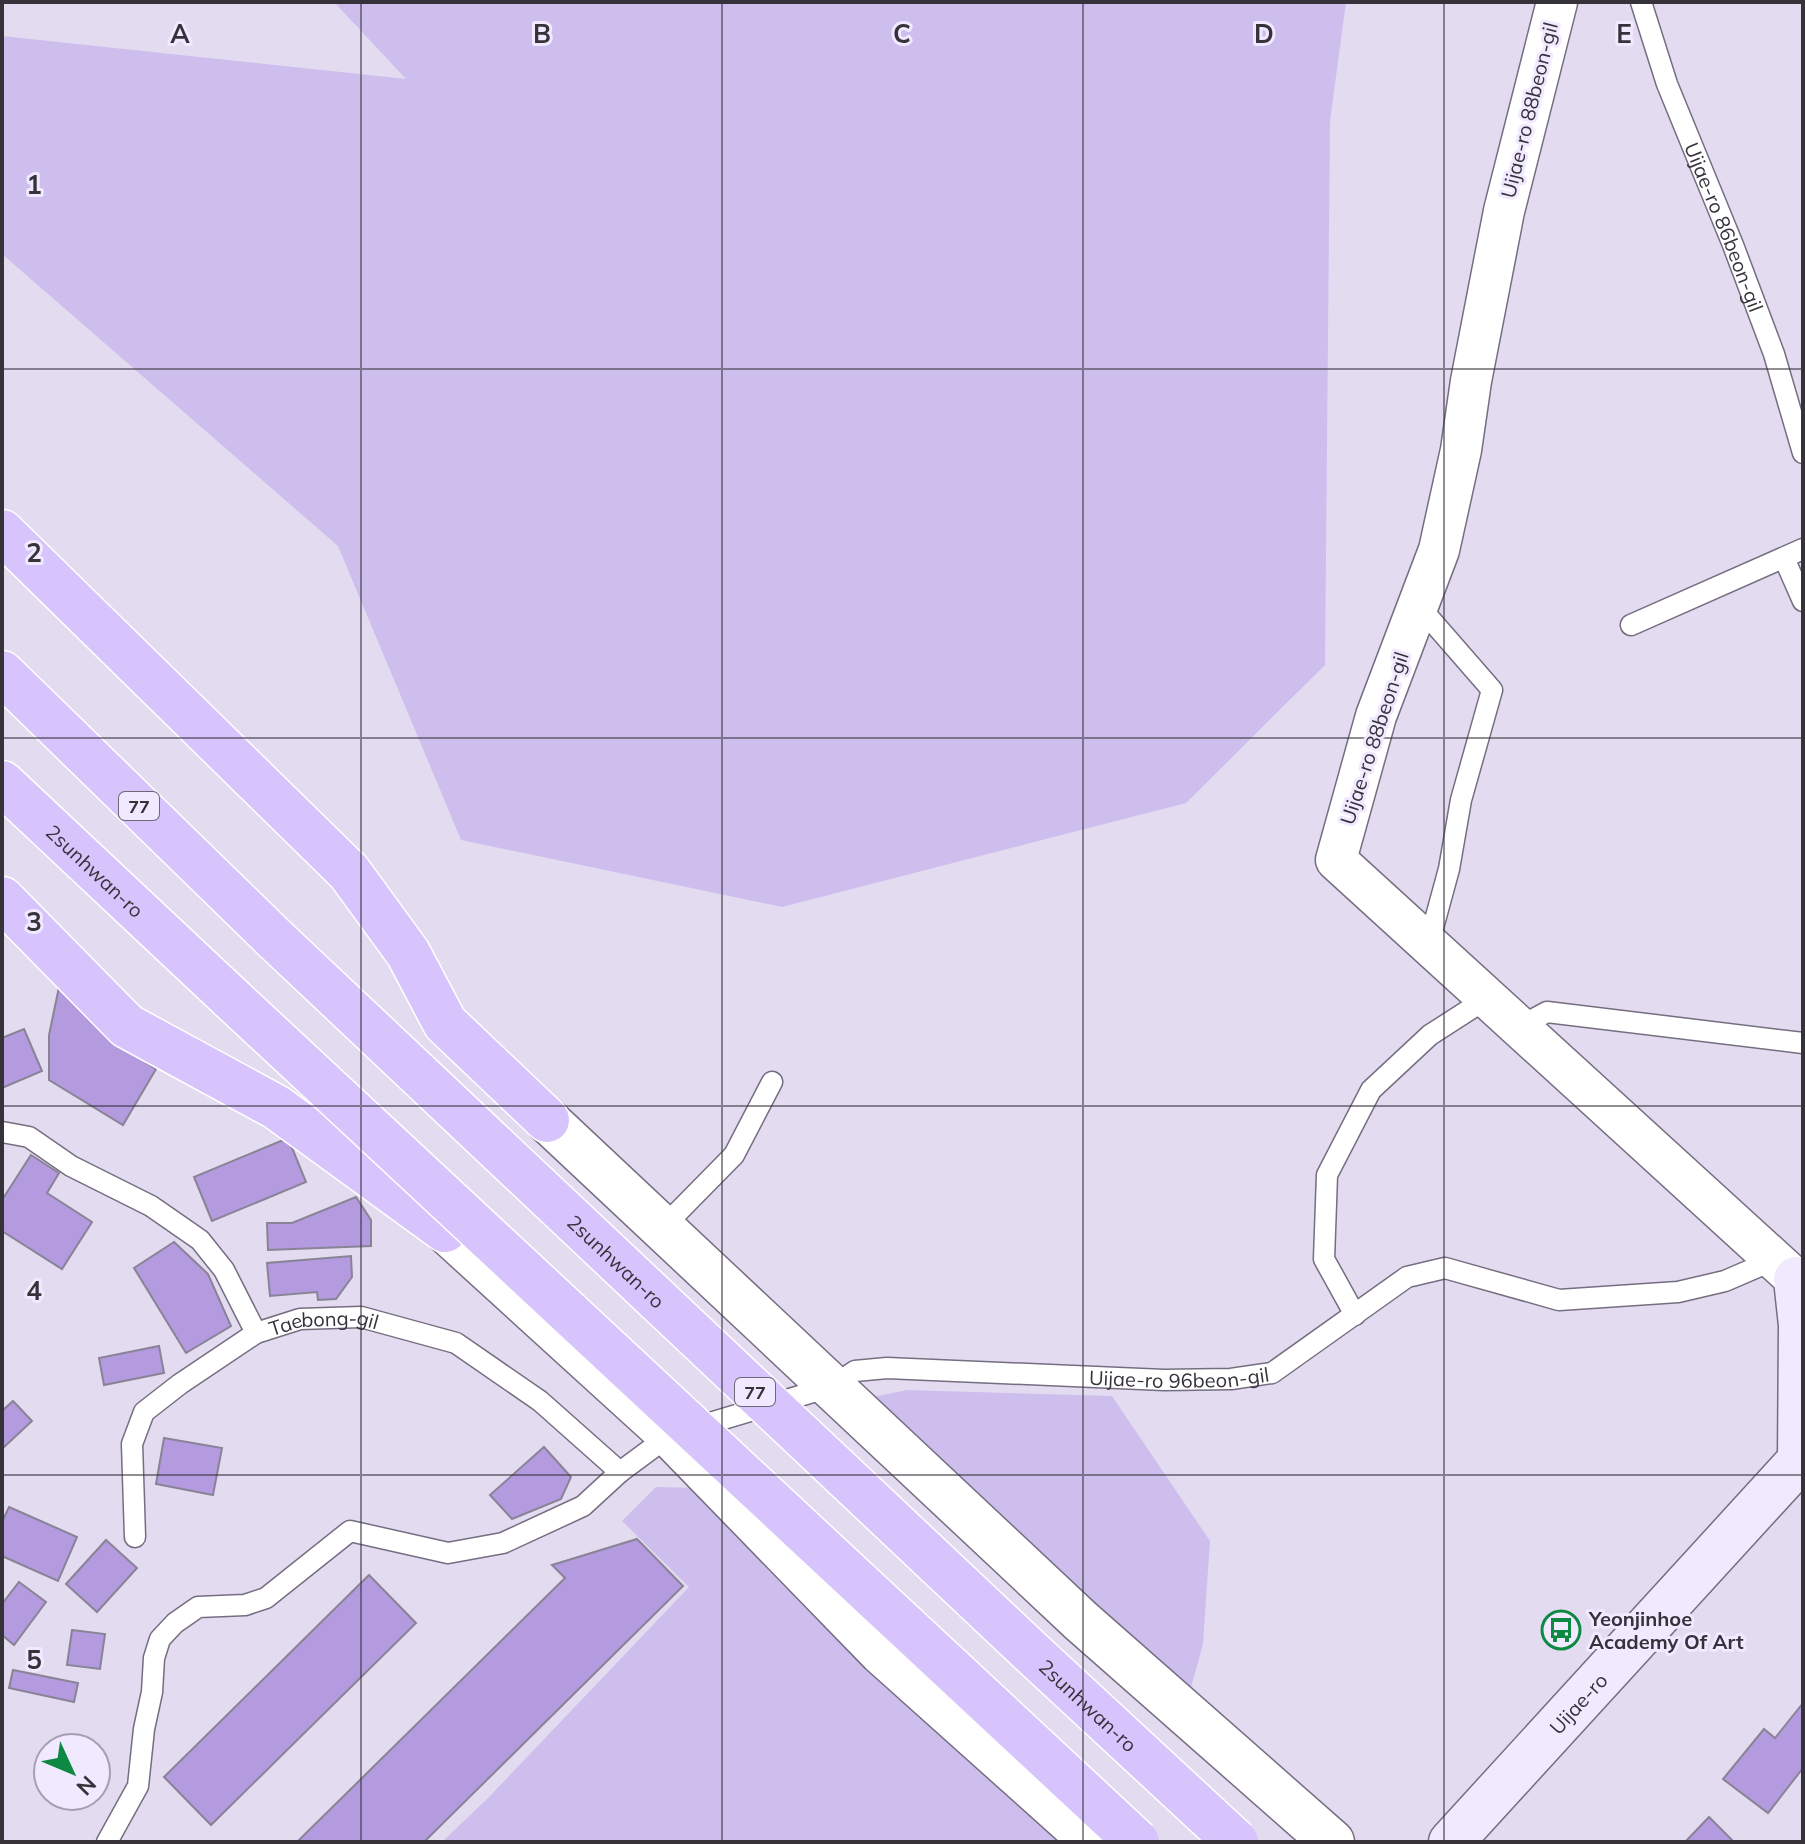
<svg xmlns="http://www.w3.org/2000/svg" width="1805" height="1844" viewBox="0 0 1805 1844" font-family="Mulish,sans-serif">
<style>
.green{fill:#cebeed}
.building{fill:#b49ade;stroke:#898396;stroke-width:2}
.lines{fill:none;stroke-linecap:round;stroke-linejoin:round}
.service-casing{stroke:#756e81;stroke-width:23}
.minor-casing{stroke:#756e81;stroke-width:43}
.tertiary-casing{stroke:#756e81;stroke-width:47}
.secondary-casing{stroke:#756e81;stroke-width:47}
.trunk-casing{stroke:#fff;stroke-width:47}
.service{stroke:#fff;stroke-width:20}
.minor{stroke:#fff;stroke-width:40}
.tertiary{stroke:#fff;stroke-width:44}
.secondary{stroke:#f1e9fe;stroke-width:44}
.trunk{stroke:#d8c4fc;stroke-width:44}
.trunk-bridge-casing{stroke:#fff;stroke-width:47;stroke-linecap:butt}
.trunk-bridge{stroke:#d8c4fc;stroke-width:44}
.grid{fill:none;stroke:#35323a;stroke-width:2;stroke-opacity:0.55}
.labels{text-anchor:middle;dominant-baseline:central;stroke-width:6;stroke-linejoin:round;paint-order:stroke}
.shield{fill:#f0e9ff;stroke:#6d6975;stroke-width:2}
.shield-label{font-size:18px;font-weight:bold;fill:#35323a}
.street-label{font-size:20px;fill:#35323a;stroke:#f0e9ff}
.poi-label{font-size:20px;font-weight:bold;fill:#35323a;stroke:#f0e9ff;text-anchor:start}
.grid-label{font-size:26px;text-anchor:middle;font-weight:bold;fill:#35323a;stroke:#f0e9ff;stroke-width:6;stroke-linejoin:round;paint-order:stroke}
</style>
<rect width="100%" height="100%" fill="#e3dcf1"/>
<path class="green" d="M334 2H1346L1330 121 1325 665 1186 803 782 907 461 840 338 546 2 254V36L406 79Z
M907 1390 1112 1396 1210 1541 1203 1644 1187 1702 863 1399Z
M656 1487 700 1488 1075 1842H442L489 1797 689 1587 622 1521Z"/>
<path class="building" d="M59 987 114 1041 156 1069 123 1125 49 1080V1035Z
M24 1029 42 1071 2 1088V1038Z
M288 1138 306 1182 212 1221 194 1177Z
M31 1155 59 1173 47 1193 92 1222 62 1269 2 1231V1200Z
M356 1197 371 1220V1246L268 1250 267 1223H292Z
M174 1242 208 1274 231 1326 186 1353 134 1268Z
M351 1256 352 1277 336 1299 318 1300 317 1292 270 1296 267 1263Z
M159 1346 164 1373 104 1385 99 1358Z
M13 1401 32 1421 2 1449V1411Z
M164 1438 222 1448 213 1495 156 1484Z
M544 1447 571 1477 561 1499 512 1519 490 1495Z
M9 1507 77 1537 58 1581 2 1556V1522Z
M637 1539 683 1586 424 1842H297L565 1578 552 1565Z
M106 1540 137 1568 97 1612 66 1584Z
M369 1575 416 1623 211 1825 164 1777Z
M19 1582 46 1602 14 1645 2 1635V1604Z
M72 1630 105 1634 100 1669 67 1665Z
M13 1670 78 1683 74 1702 9 1688Z
M1803 1703V1768L1768 1813 1723 1779 1764 1729 1775 1738Z
M1709 1817 1734 1842H1685Z"/>
<g class="lines">
<defs>
<g id="service">
<path id="s1" d="M1641 2 1667 84 1733 245 1774 354 1803 453"/>
<path d="M1784 558 1803 601"/>
<path d="M1418 605 1492 690 1461 800 1449 869 1428 946"/>
<path d="M1631 625 1803 549"/>
<path d="M1519 1027 1547 1012 1803 1043"/>
<path d="M2 1132 29 1137 71 1166 151 1206 200 1240 224 1270 256 1333"/>
<path d="M675 1215 734 1155 772 1082"/>
<path d="M1355 1315 1324 1259 1327 1175 1371 1090 1430 1035 1486 999"/>
<path id="s2" d="M135 1537 132 1444 144 1412 180 1384 256 1333 300 1319 361 1317 456 1343 540 1401 620 1472"/>
<path id="s3" d="M107 1842 138 1786 144 1729 152 1692 154 1658 160 1639 175 1623 198 1607 245 1605 266 1598 350 1531 448 1553 503 1543 583 1506 620 1472 670 1435 833 1386 855 1371 887 1368 1164 1380 1231 1379 1272 1373 1407 1277 1445 1268 1559 1300 1678 1292 1725 1281 1776 1259"/>
</g>
<path id="minor" d="M1557 2 1504 211 1471 381 1461 450 1439 550 1376 716 1336 860 1803 1286"/>
<path id="tertiary" d="M547 1120 1081 1621 1332 1842
M445 1230 670 1435 881 1652 1093 1842"/>
<g id="secondary">
<path d="M1796 1279 1801 1325 1800 1460"/>
<path id="s4" d="M1451 1842 1803 1457"/>
</g>
<g id="trunk">
<path d="M2 532 349 872 408 953 445 1023 547 1120"/>
<path d="M2 673 276 940"/>
<path id="s5" d="M2 783 232 999"/>
<path d="M2 899 127 1026 276 1107 445 1230"/>
</g>
</defs>
<use href="#service" class="service-casing"/>
<use href="#minor" class="minor-casing"/>
<use href="#tertiary" class="tertiary-casing"/>
<use href="#secondary" class="secondary-casing"/>
<use href="#trunk" class="trunk-casing"/>
<use href="#service" class="service"/>
<use href="#minor" class="minor"/>
<use href="#tertiary" class="tertiary"/>
<use href="#secondary" class="secondary"/>
<use href="#trunk" class="trunk"/>
<defs>
<g id="trunk-bridge">
<path id="s6" d="M276 940 1030 1651 1236 1842"/>
<path d="M232 999 1137 1842"/>
</g>
</defs>
<use href="#trunk-bridge" class="trunk-bridge-casing"/>
<use href="#trunk-bridge" class="trunk-bridge"/>
</g>
<path class="grid" d="M361 2V1842M722 2V1842M1083 2V1842M1444 2V1842M2 369H1803M2 738H1803M2 1106H1803M2 1475H1803"/>
<defs>
<symbol id="bus-ring" viewBox="-11 -11 22 22"><circle r="9.5" fill="#f0e9ff" stroke="#0e8943" stroke-width="1.5"/><path d="M-5-6H5V4H4V6H2V4H-2V6H-4V4H-5ZM-3.5-4V0h7V-4ZM-3.5 1.2v1.5H-2V1.2ZM2 1.2v1.5H3.5V1.2Z" fill="#0e8943"/></symbol>
</defs>
<g fill-rule="evenodd">
<use href="#bus-ring" x="1539" y="1608" width="44" height="44"/>
</g>
<g class="labels">
<g class="shield">
<rect x="119" y="792" width="40" height="28" rx="6"/>
<rect x="735" y="1378" width="40" height="28" rx="6"/>
</g>
<g class="shield-label">
<text x="139" y="806">77</text>
<text x="755" y="1392">77</text>
</g>
<g class="street-label">
<text transform="translate(1529 110) rotate(-76)">Uijae-ro 88beon-gil</text>
<text stroke="none"><textPath href="#s1" startOffset="240">Uijae-ro 86beon-gil</textPath></text>
<text transform="translate(1374 738) rotate(-72)">Uijae-ro 88beon-gil</text>
<text stroke="none"><textPath href="#s5" startOffset="128">2sunhwan-ro</textPath></text>
<text stroke="none"><textPath href="#s6" startOffset="468">2sunhwan-ro</textPath></text>
<text stroke="none"><textPath href="#s2" startOffset="334">Taebong-gil</textPath></text>
<text stroke="none"><textPath href="#s3" startOffset="1318">Uijae-ro 96beon-gil</textPath></text>
<text stroke="none"><textPath href="#s4" startOffset="188">Uijae-ro</textPath></text>
<text stroke="none"><textPath href="#s6" startOffset="1116">2sunhwan-ro</textPath></text>
</g>
<g class="poi-label">
<text x="1589" y="1618">Yeonjinhoe<tspan x="1589" dy="23">Academy Of Art</tspan></text>
</g>
</g>
<g class="grid-label">
<text x="180" y="43">A</text>
<text x="542" y="43">B</text>
<text x="902" y="43">C</text>
<text x="1264" y="43">D</text>
<text x="1624" y="43">E</text>
<text x="34" y="194">1</text>
<text x="34" y="562">2</text>
<text x="34" y="931">3</text>
<text x="34" y="1300">4</text>
<text x="34" y="1669">5</text>
</g>
<rect width="1805" height="1844" fill="none" stroke="#35323a" stroke-width="8"/>
<g transform="translate(72 1772) rotate(134)"><circle r="38" fill="#f0e9ff" stroke="#a5a0b0" stroke-width="2"/>
<path d="M0-6L14 30L0 20L-14 30Z" fill="#0e8943"/>
<text y="-12" font-size="22" font-weight="bold" text-anchor="middle" fill="#35323a">N</text>
</g>
</svg>
